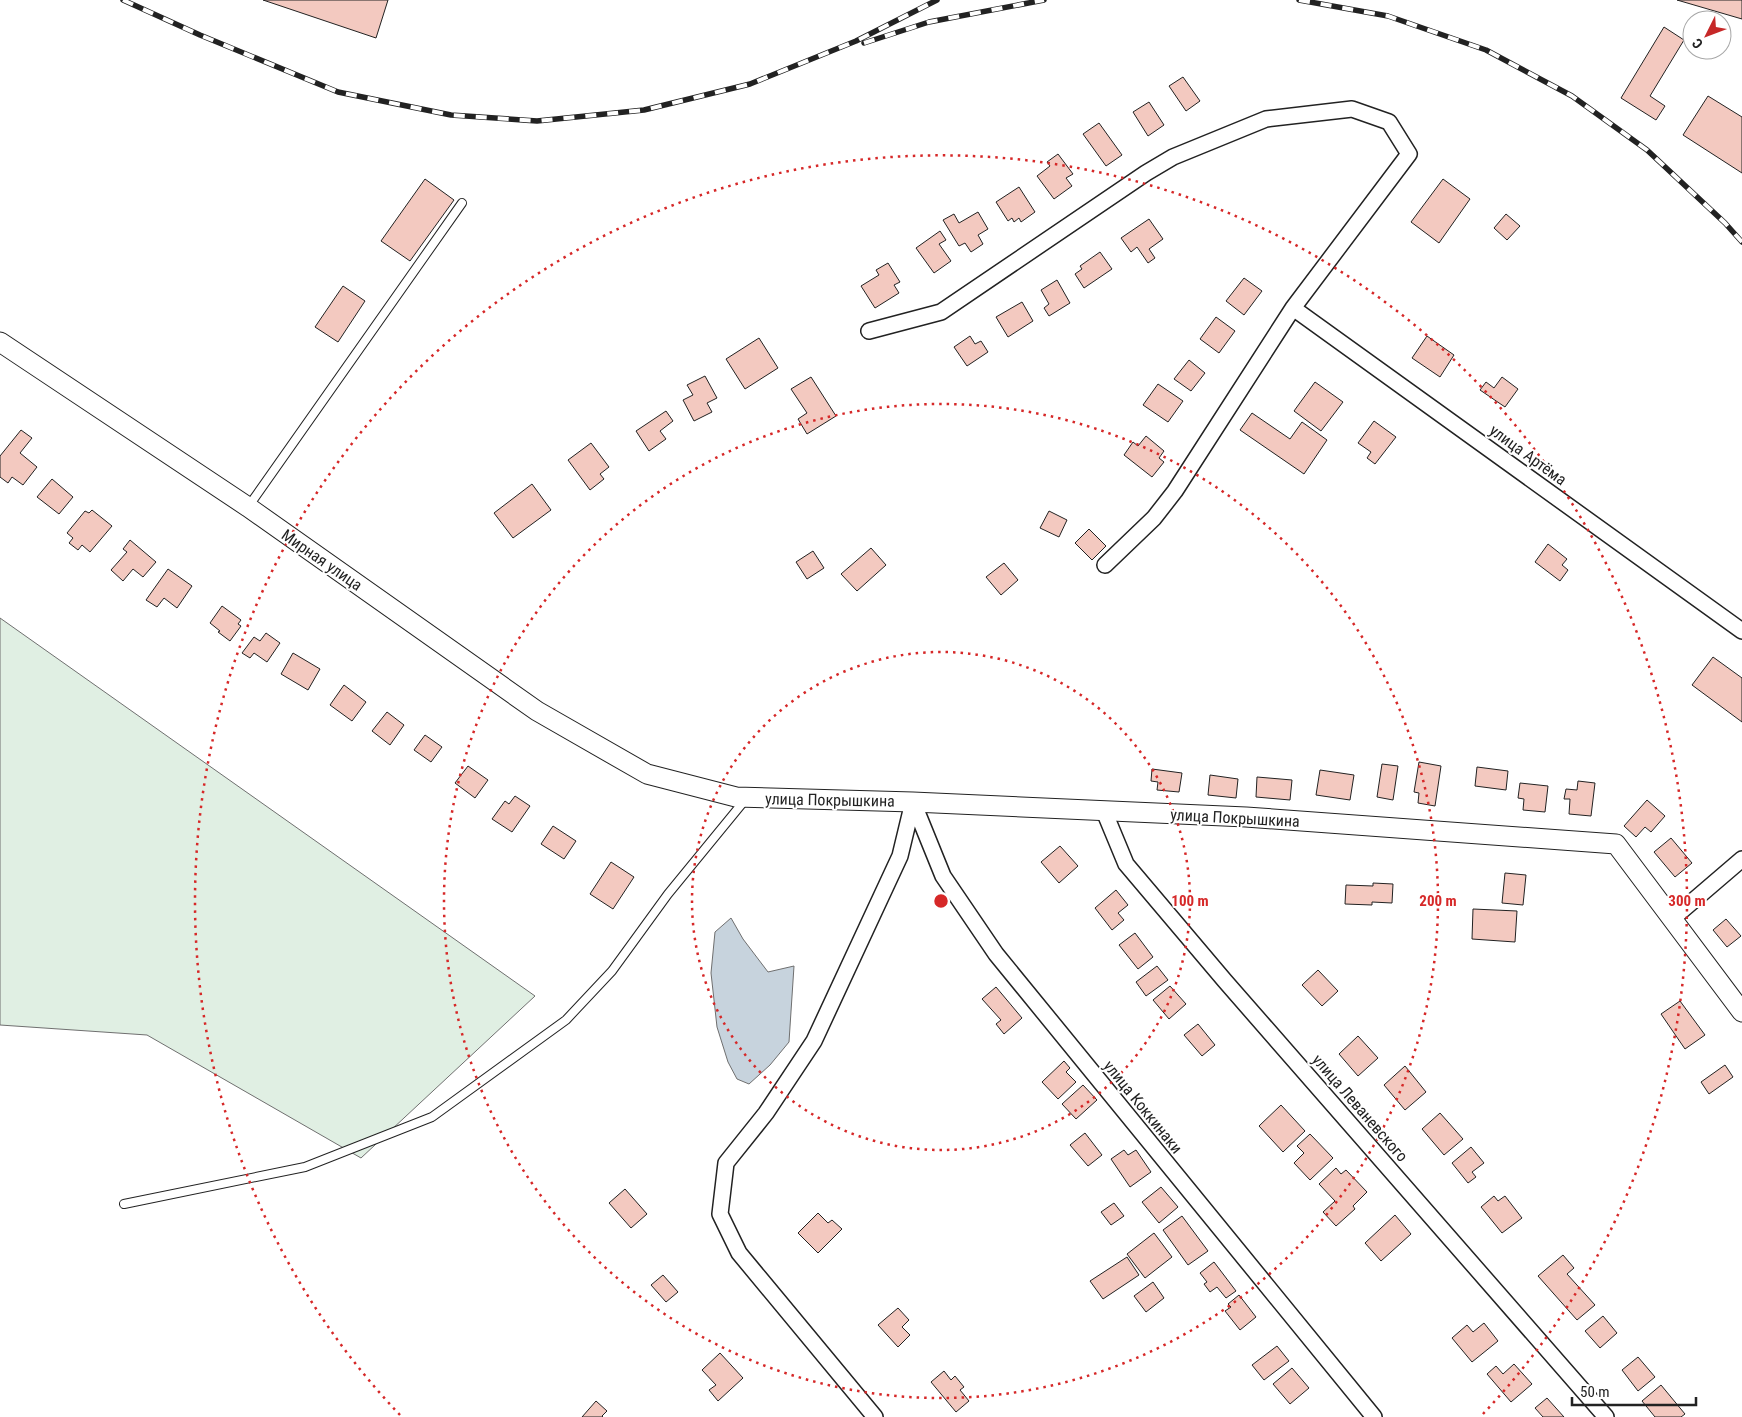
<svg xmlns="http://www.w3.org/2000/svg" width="1742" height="1417" viewBox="0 0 1742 1417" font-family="'Roboto Condensed',sans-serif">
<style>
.green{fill:#e0efe3;stroke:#6f6f6f}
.water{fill:#c7d3dd;stroke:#6f6f6f}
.building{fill:#f3c9c0;stroke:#222}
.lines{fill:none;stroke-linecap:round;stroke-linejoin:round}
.service-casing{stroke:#222;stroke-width:10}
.minor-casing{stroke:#222;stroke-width:18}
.tertiary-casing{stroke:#222;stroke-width:21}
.service{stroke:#fff;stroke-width:8}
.minor{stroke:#fff;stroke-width:15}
.tertiary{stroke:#fff;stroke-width:19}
.rail-casing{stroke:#222;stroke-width:5.5}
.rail{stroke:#fff;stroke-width:4;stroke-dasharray:11;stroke-linecap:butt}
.ring{fill:none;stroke:#d62828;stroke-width:2.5;stroke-dasharray:2.5 5}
.labels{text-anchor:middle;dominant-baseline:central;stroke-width:4;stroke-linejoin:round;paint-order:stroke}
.street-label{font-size:16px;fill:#222;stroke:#fff}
.centre{fill:#d62828;stroke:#fff;stroke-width:2.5}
.ring-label{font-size:15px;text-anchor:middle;font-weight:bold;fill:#d62828;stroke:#fff;stroke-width:4;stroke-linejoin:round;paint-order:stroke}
</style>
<rect width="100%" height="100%" fill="#fff"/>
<path class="green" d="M0 618 535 996 361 1158 147 1035 0 1025Z"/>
<path class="water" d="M731 918 743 939 768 972 794 966 789 1042 770 1065 749 1084 737 1079 728 1062 717 1027 711 973 715 932Z"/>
<path class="building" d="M263 0H388L376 38Z
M1677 0H1742V19Z
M1664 27 1684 40 1650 96 1665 106 1656 120 1621 98Z
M1183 77 1200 101 1186 111 1169 86Z
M1708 96 1742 117V173L1683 135Z
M1149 102 1164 125 1148 136 1133 112Z
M1099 123 1122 155 1106 166 1083 134Z
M1058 154 1073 174 1066 178 1072 186 1054 199 1037 176 1050 166 1047 162Z
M425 179 454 200 410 261 381 241Z
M1443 179 1470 199 1439 243 1411 222Z
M1019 187 1035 212 1021 222 1019 218 1014 222 1012 218 1008 221 996 202Z
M978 212 988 229 978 235 983 244 971 252 965 243 959 246 943 220 954 214 959 223Z
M1506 214 1520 226 1507 240 1494 228Z
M1149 219 1163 239 1149 249 1155 258 1148 263 1137 247 1131 252 1121 238Z
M940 231 946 240 939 244 951 261 934 273 916 248Z
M1100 252 1112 269 1084 288 1075 274 1082 269 1080 266Z
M888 263 900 282 894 285 899 293 875 308 861 286 879 275 876 270Z
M1244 278 1262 291 1244 315 1226 301Z
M1057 280 1070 303 1049 316 1044 308 1049 304 1041 290Z
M343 286 365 301 338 342 315 327Z
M1022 302 1033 321 1008 337 996 317Z
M1216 317 1235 331 1219 353 1200 339Z
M970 336 975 344 981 341 988 352 967 366 954 347Z
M1427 336 1454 355 1440 377 1412 358Z
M759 338 778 368 745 389 726 359Z
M1189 360 1205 373 1191 391 1174 379Z
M705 376 717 398 707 403 712 412 694 421 683 400 693 395 687 385Z
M811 377 836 416 807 434 798 419 807 413 791 389Z
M1502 377 1518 389 1505 407 1480 390 1486 382 1494 388Z
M1315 382 1343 402 1321 431 1294 411Z
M1158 384 1183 401 1168 422 1143 405Z
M666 411 673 421 660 431 666 439 649 451 636 431Z
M1252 413 1290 439 1302 422 1327 440 1304 474 1240 430Z
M1374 421 1396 437 1375 464 1367 458 1371 452 1358 443Z
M21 430 32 438 20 453 37 467 23 485 12 477 8 483 0 477V456Z
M1146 436 1164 451 1159 458 1164 462 1152 477 1124 455 1133 442 1138 446Z
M591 443 609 467 600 474 604 479 590 490 568 460Z
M52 479 73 497 59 514 37 497Z
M532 484 551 510 513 538 494 513Z
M92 510 112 526 90 552 82 545 78 550 69 543 73 538 67 533 85 511 89 513Z
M1049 511 1067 520 1059 537 1040 528Z
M1089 529 1106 546 1092 560 1075 543Z
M130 540 156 562 143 577 133 569 123 581 111 570 127 552 123 549Z
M1548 544 1567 559 1562 565 1568 570 1560 581 1535 562Z
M871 548 886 565 857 591 841 574Z
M813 551 824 568 807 579 796 562Z
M1004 563 1018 580 1001 595 986 577Z
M168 569 192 586 177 608 164 598 157 607 146 600Z
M222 606 241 620 238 624 241 626 230 641 218 632 220 631 210 623Z
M266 633 280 643 267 662 254 653 250 658 242 653 254 637 260 641Z
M293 653 320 669 308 690 281 674Z
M1713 657 1742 678V722L1692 685Z
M344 685 366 702 352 721 330 705Z
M387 712 404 725 390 745 372 731Z
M425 735 442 747 431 762 414 750Z
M1419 762 1441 766 1435 806 1418 803 1419 793 1414 792Z
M1382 764 1398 766 1393 800 1377 797Z
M468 766 488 780 475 798 455 783Z
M1477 767 1508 771 1506 790 1475 786Z
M1152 769 1182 773 1179 792 1157 790 1158 782 1151 781Z
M1320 770 1354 775 1350 800 1316 795Z
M1210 775 1238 779 1236 798 1208 795Z
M1257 777 1292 780 1290 800 1256 797Z
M1578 781 1595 783 1591 816 1569 814 1570 799H1564L1566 789 1577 790Z
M1520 783 1548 786 1545 812 1523 810 1524 799 1518 798Z
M515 796 530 806 512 832 492 819 505 801 509 804Z
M1647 800 1665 816 1651 832 1645 827 1636 837 1624 826Z
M553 826 576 841 564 859 541 844Z
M1671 838 1692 863 1675 877 1654 852Z
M1060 846 1078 866 1059 883 1041 862Z
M611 862 634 877 613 909 590 894Z
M1505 873 1526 875 1523 905 1502 903Z
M1373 883 1393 884 1392 903 1372 902V905L1345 904 1346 885 1373 886Z
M1116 890 1128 905 1118 913 1124 920 1112 930 1095 908Z
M1473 909 1517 911 1515 942 1472 939Z
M1726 919 1741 936 1727 947 1713 930Z
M1135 933 1153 957 1138 969 1119 945Z
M1157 966 1168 980 1146 996 1136 982Z
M1318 970 1338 991 1322 1006 1302 985Z
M1170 986 1186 1004 1169 1019 1153 1000Z
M996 987 1022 1018 1004 1034 996 1024 1001 1020 982 999Z
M1680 1001 1705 1035 1685 1049 1661 1014Z
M1198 1024 1215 1045 1202 1056 1184 1035Z
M1358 1036 1378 1058 1358 1076 1339 1054Z
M1064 1061 1070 1068 1066 1072 1076 1082 1058 1099 1042 1082Z
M1725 1065 1733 1077 1709 1094 1701 1082Z
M1405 1066 1426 1092 1405 1110 1384 1085Z
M1083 1085 1097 1100 1076 1119 1062 1104Z
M1281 1105 1305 1131 1283 1152 1259 1126Z
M1440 1113 1463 1139 1444 1155 1422 1129Z
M1085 1133 1102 1155 1088 1166 1070 1145Z
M1310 1134 1333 1158 1310 1180 1294 1163 1304 1153 1297 1146Z
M1471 1147 1484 1163 1472 1172 1476 1177 1468 1183 1452 1163Z
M1124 1150 1128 1155 1136 1150 1151 1172 1130 1187 1111 1159Z
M1336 1168 1341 1174 1346 1170 1367 1192 1353 1206 1355 1209 1336 1226 1323 1212 1335 1201 1319 1184Z
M1161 1187 1178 1207 1159 1223 1142 1202Z
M625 1189 647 1214 631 1228 609 1203Z
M1494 1196 1498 1201 1505 1196 1522 1218 1502 1233 1481 1207Z
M1114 1203 1124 1216 1111 1225 1101 1212Z
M818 1213 828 1223 832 1220 842 1229 818 1253 798 1233Z
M1395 1215 1411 1234 1381 1261 1365 1243Z
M1182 1216 1208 1251 1188 1265 1163 1230Z
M1154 1233 1172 1257 1145 1278 1127 1254Z
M1563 1255 1574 1268 1567 1274 1595 1305 1577 1320 1538 1276Z
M1127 1257 1139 1275 1103 1299 1090 1281Z
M1214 1262 1236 1291 1226 1298 1217 1287 1210 1292 1204 1284 1207 1282 1200 1273Z
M663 1275 678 1292 666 1302 651 1285Z
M1153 1282 1164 1298 1146 1312 1134 1296Z
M1239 1295 1256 1317 1240 1330 1225 1311 1231 1307 1228 1304Z
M898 1308 909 1320 902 1327 910 1335 898 1347 878 1325Z
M1603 1316 1617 1333 1600 1348 1585 1331Z
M1484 1323 1498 1341 1472 1362 1452 1338 1467 1325 1473 1332Z
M1277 1346 1289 1361 1264 1380 1252 1365Z
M720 1353 743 1378 718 1401 709 1390 716 1385 702 1370Z
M1638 1357 1655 1377 1638 1391 1622 1370Z
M1514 1364 1532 1384 1511 1402 1487 1374 1496 1366 1503 1374Z
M1292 1368 1309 1388 1290 1404 1273 1384Z
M944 1371 951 1380 955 1376 964 1387 960 1390 969 1401 956 1412 931 1382Z
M1661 1385 1685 1414 1681 1417H1655L1642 1401Z
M1547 1398 1564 1417H1543L1535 1408Z
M596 1401 607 1411 602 1416 603 1417H582Z"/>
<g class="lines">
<defs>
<path id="service" d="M248 507 462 203
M124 1204 305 1167 432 1117 566 1020 612 971 668 894 745 800"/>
<path id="minor" d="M1293 308 1742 631
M869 331 941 312 1146 173 1173 157 1266 119 1352 109 1389 122 1409 154 1293 308 1175 491 1154 518 1105 565
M913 802 943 876 996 954 1374 1417
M1104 811 1126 864 1225 981 1606 1417
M1672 919 1742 859
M875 1417 739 1253 720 1214 726 1163 766 1113 814 1041 900 856 913 802"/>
<path id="tertiary" d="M0 342 248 507 537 711 647 774 736 797 913 802 1246 817 1616 844 1742 1012"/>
</defs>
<use href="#service" class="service-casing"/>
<use href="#minor" class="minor-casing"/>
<use href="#tertiary" class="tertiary-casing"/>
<use href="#service" class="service"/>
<use href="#minor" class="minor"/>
<use href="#tertiary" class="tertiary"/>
<defs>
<path id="rail" d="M123 0 200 35 338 92 451 115 537 121 644 110 750 84 856 41 937 0
M1299 0 1388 16 1486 50 1572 96 1647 150 1725 223 1742 242
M864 43 929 22 1044 0"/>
</defs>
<use href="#rail" class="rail-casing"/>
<use href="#rail" class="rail"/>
</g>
<g class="ring">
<circle cx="941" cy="901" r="249"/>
<circle cx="941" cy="901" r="497"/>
<path d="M400 1415A746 746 0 1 1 1482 1415"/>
</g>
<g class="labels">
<g class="street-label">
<text transform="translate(1528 455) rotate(36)">улица Артёма</text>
<text transform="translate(322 560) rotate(35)">Мирная улица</text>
<text transform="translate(830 800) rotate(1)">улица Покрышкина</text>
<text transform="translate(1235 818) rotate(3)">улица Покрышкина</text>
<text transform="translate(1143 1107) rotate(51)">улица Коккинаки</text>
<text transform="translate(1360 1108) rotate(49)">улица Леваневского</text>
</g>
</g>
<circle cx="941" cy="901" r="8" class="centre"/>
<g class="ring-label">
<text x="1190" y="906">100 m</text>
<text x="1438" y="906">200 m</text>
<text x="1687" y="906">300 m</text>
</g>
<g transform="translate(1707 35) rotate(228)"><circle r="24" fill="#ffffff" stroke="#a7a7a7"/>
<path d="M0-4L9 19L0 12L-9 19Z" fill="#c62828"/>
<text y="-8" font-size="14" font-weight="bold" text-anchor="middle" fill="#222222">С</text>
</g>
<path d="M1572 1397v8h124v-8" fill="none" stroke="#222222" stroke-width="2.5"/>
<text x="1580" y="1397" font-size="15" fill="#222222" stroke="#ffffff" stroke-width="4" paint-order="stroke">50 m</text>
</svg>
